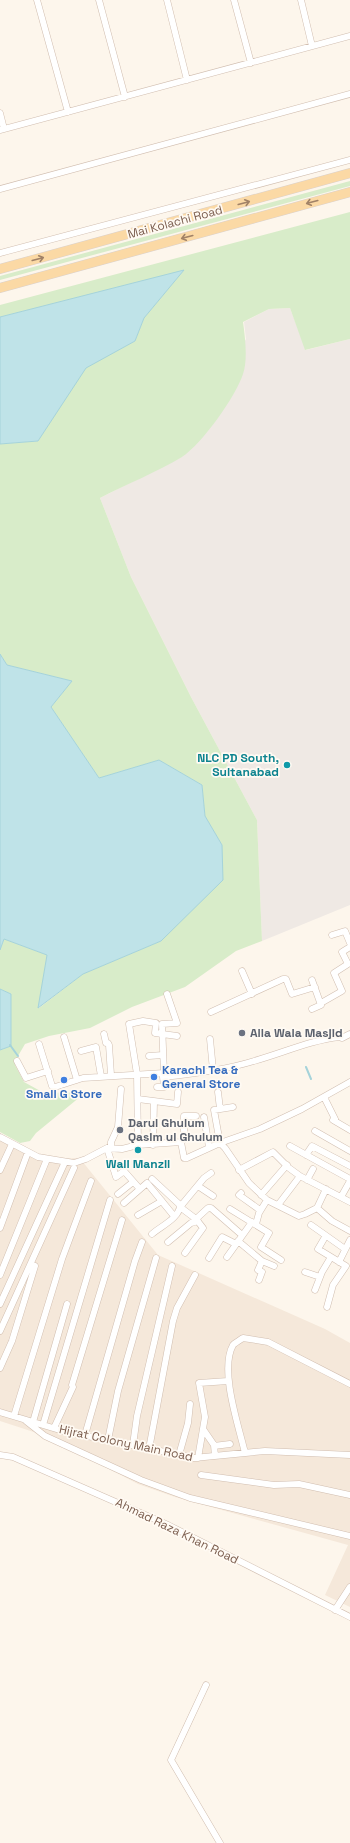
<svg xmlns="http://www.w3.org/2000/svg" width="350" height="1843" viewBox="0 0 350 1843" font-family="'Space Grotesk',sans-serif">
<style>
.residential{fill:#f5e8da}
.industrial{fill:#efe9e4}
.green{fill:#d8ecc9}
.water{fill:#bfe3e8;stroke:#a5d3da}
.lines{fill:none;stroke-linecap:round;stroke-linejoin:round}
.stream{stroke:#a5d3da;stroke-width:2}
.street-casing{stroke:#d1beb0;stroke-width:7}
.primary-casing{stroke:#dad1cd;stroke-width:10}
.street{stroke:#fff;stroke-width:6}
.primary{stroke:#fbd9a5;stroke-width:9}
.oneway{stroke:#a18267}
.culture-dot{fill:#0f9aa8;stroke:#fffaf3;stroke-width:1.5}
.worship-dot{fill:#6b7280;stroke:#fffaf3;stroke-width:1.5}
.shop-dot{fill:#3f7fe0;stroke:#fffaf3;stroke-width:1.5}
.labels{text-anchor:middle;dominant-baseline:central;stroke-width:3.5;stroke-linejoin:round;paint-order:stroke}
.street-label{font-size:12px;fill:#7a5c4d;stroke:#fffaf3}
.culture-label{font-size:12px;font-weight:bold;fill:#0d838f;stroke:#fffaf3;text-anchor:end}
.worship-label{font-size:12px;font-weight:bold;fill:#5b616d;stroke:#fffaf3;text-anchor:start}
.shop-label{font-size:12px;font-weight:bold;fill:#366cbe;stroke:#fffaf3;text-anchor:start}
</style>
<rect width="100%" height="100%" fill="#fdf6ec"/>
<path class="residential" d="M0 1140 37 1160 77 1158 82 1161 158 1255 325 1329 350 1343V1607L325 1595 348 1545 175 1497 138 1484 46 1436 0 1421Z"/>
<path class="industrial" d="M290 308 306 350 350 339V905L262 941 257 820 191 697 131 577 100 498 183 456 246 339 244 322 269 309Z"/>
<path class="green" d="M350 181V186L0 280V276Z
M350 212V339L305 350 290 308 269 309 243 322C245 336 248 360 243 374 236 396 202 444 182 457 157 472 127 484 100 498L131 577 191 697 257 820 262 941 236 951 185 987 132 1007 90 1028 49 1036 25 1044 18 1056 15 1065 24 1082 44 1093 86 1092 36 1133 30 1141 20 1143 0 1132V1050L11 1046V994L0 989V950L4 939 47 955 39 1008 83 974 161 941 222 845 205 816 202 785 159 760 99 778 51 707 72 681 7 665 0 654V444L38 441 86 367 135 341 144 318 183 271 0 317V305Z"/>
<path class="water" d="M184 270 144 318 135 341 86 368 38 441 0 444V317Z
M0 654 7 665 72 681 51 707 99 778 159 760 202 785 205 816 222 845 223 880 161 941 83 974 38 1008 47 955 4 939 0 950Z
M0 989 11 994V1046L0 1050Z"/>
<g class="lines">
<path class="stream" d="M10 1045 18 1056
M306 1067 311 1079"/>
<defs>
<path id="street" d="M37 0 68 112
M99 0 125 97
M167 0 187 80
M234 0 251 63
M301 0 312 46
M0 113 4 129
M0 130 350 36
M0 189 350 94
M0 253 350 160
M332 935 345 931 350 943
M242 971 252 994
M321 1003 342 991 334 973 348 964 342 952 350 947
M312 1009 321 1005 312 980
M211 1012 283 979H286L292 994 315 987
M104 1034 106 1043H108L109 1045 111 1075
M64 1037 77 1080
M210 1039 213 1070
M39 1044 52 1086 55 1087 83 1078 164 1073 163 1077C194 1074 225 1070 254 1061 283 1053 311 1040 340 1037L342 1038 350 1034
M81 1051 96 1047 101 1076
M149 1056 163 1055
M17 1061 26 1078 48 1071
M164 1073 162 1024 177 1023 167 994
M157 1087H164L163 1077
M218 1092 220 1109
M324 1097 335 1119
M138 1099 177 1104 178 1092
M233 1107 214 1110 220 1143 225 1148 249 1183 267 1200 299 1216 305 1214 317 1208 326 1189
M204 1117 209 1147
M333 1120 350 1130
M315 1131 350 1151
M0 1137 38 1157 74 1163 86 1159 107 1148 122 1149 138 1145 181 1142 184 1158H187L220 1143 260 1129 302 1109 350 1082
M181 1142 184 1139V1116H196
M138 1145 137 1074 129 1024 143 1021 156 1023 155 1033 177 1036
M153 1145 154 1102
M290 1146 350 1179
M107 1148 116 1177 124 1171 139 1188
M111 1148V1142L118 1127 121 1089
M306 1155 312 1146 350 1166
M0 1170 12 1144
M239 1170 273 1152 289 1168 300 1176
M152 1179 180 1205C180 1218 161 1226 152 1234
M307 1180 313 1169
M198 1186 213 1196
M241 1193 239 1195 260 1210
M118 1194 133 1182
M261 1195 287 1165
M341 1197 350 1181
M124 1203 147 1183 174 1216
M278 1205 300 1176 350 1202
M317 1208 332 1221 350 1231
M230 1209 269 1233 261 1247 281 1260
M138 1215 162 1201
M196 1219 208 1208H211L242 1235
M256 1224 259 1213 267 1200
M311 1225 345 1249
M0 1228 28 1152
M325 1237 318 1249 346 1266 333 1285 327 1307
M238 1241 262 1261 258 1270 262 1272 259 1280
M168 1242 191 1223 198 1221
M185 1253 203 1228 196 1219 180 1207 204 1178 211 1173
M227 1257 252 1222
M209 1258 222 1237 236 1244
M262 1261 274 1266
M339 1262 350 1240
M305 1272 320 1277
M0 1275 47 1159
M315 1290 322 1272 331 1257
M0 1304 65 1162
M0 1331 74 1168
M0 1368 12 1341 35 1266 31 1264
M0 1412 63 1431 194 1458 265 1451 350 1455
M14 1416 62 1259 91 1181
M26 1421 45 1436 141 1480 190 1498 350 1536
M33 1422 67 1304
M43 1425 110 1200
M54 1428 73 1387 72 1385 122 1220
M203 1429 214 1445 215 1456
M85 1435 135 1261 142 1242
M108 1440 118 1391 156 1258
M133 1445 137 1416 172 1266
M214 1446 230 1444
M149 1449 173 1321 177 1308 195 1275
M245 1453C239 1427 219 1370 233 1345 235 1343 240 1340 243 1338L268 1342 350 1384
M0 1455 13 1457 168 1525 350 1617
M179 1455 188 1423 190 1404
M198 1458 205 1417 199 1383 228 1381
M201 1475 274 1485 299 1484 350 1495
M335 1610 350 1587
M206 1685 171 1760 220 1843"/>
<path id="primary" d="M0 269 350 173
M0 288 350 192"/>
</defs>
<use href="#street" class="street-casing"/>
<use href="#primary" class="primary-casing"/>
<use href="#street" class="street"/>
<use href="#primary" class="primary"/>
</g>
<defs><path id="oneway-shaft" d="M-6 0H5M1.5-3L5.5 0L1.5 3" fill="none" stroke-width="1.6" stroke-linecap="round" stroke-linejoin="round"/></defs>
<g class="oneway">
<use href="#oneway-shaft" transform="translate(312 202) rotate(165)"/>
<use href="#oneway-shaft" transform="translate(244 203) rotate(-15)"/>
<use href="#oneway-shaft" transform="translate(187 237) rotate(165)"/>
<use href="#oneway-shaft" transform="translate(38 259) rotate(-15)"/>
</g>
<g class="culture-dot">
<circle cx="287" cy="765" r="4"/>
<circle cx="138" cy="1150" r="4"/>
</g>
<g class="worship-dot">
<circle cx="242" cy="1033" r="4"/>
<circle cx="120" cy="1130" r="4"/>
</g>
<g class="shop-dot">
<circle cx="154" cy="1077" r="4"/>
<circle cx="64" cy="1080" r="4"/>
</g>
<g class="labels">
<g class="street-label">
<text transform="translate(175 222) rotate(-15)">Mai Kolachi Road</text>
<text transform="translate(126 1443) rotate(12)">Hijrat Colony Main Road</text>
<text transform="translate(177 1531) rotate(26)">Ahmad Raza Khan Road</text>
</g>
<g class="culture-label">
<text x="279" y="758">NLC PD South,<tspan x="279" dy="14">Sultanabad</tspan></text>
<text x="138" y="1164" text-anchor="middle">Wali Manzil</text>
</g>
<g class="worship-label">
<text x="250" y="1033">Alla Wala Masjid</text>
<text x="128" y="1123">Darul Ghulum<tspan x="128" dy="14">Qasim ul Ghulum</tspan></text>
</g>
<g class="shop-label">
<text x="162" y="1070">Karachi Tea &amp;<tspan x="162" dy="14">General Store</tspan></text>
<text x="64" y="1094" text-anchor="middle">Small G Store</text>
</g>
</g>
</svg>
